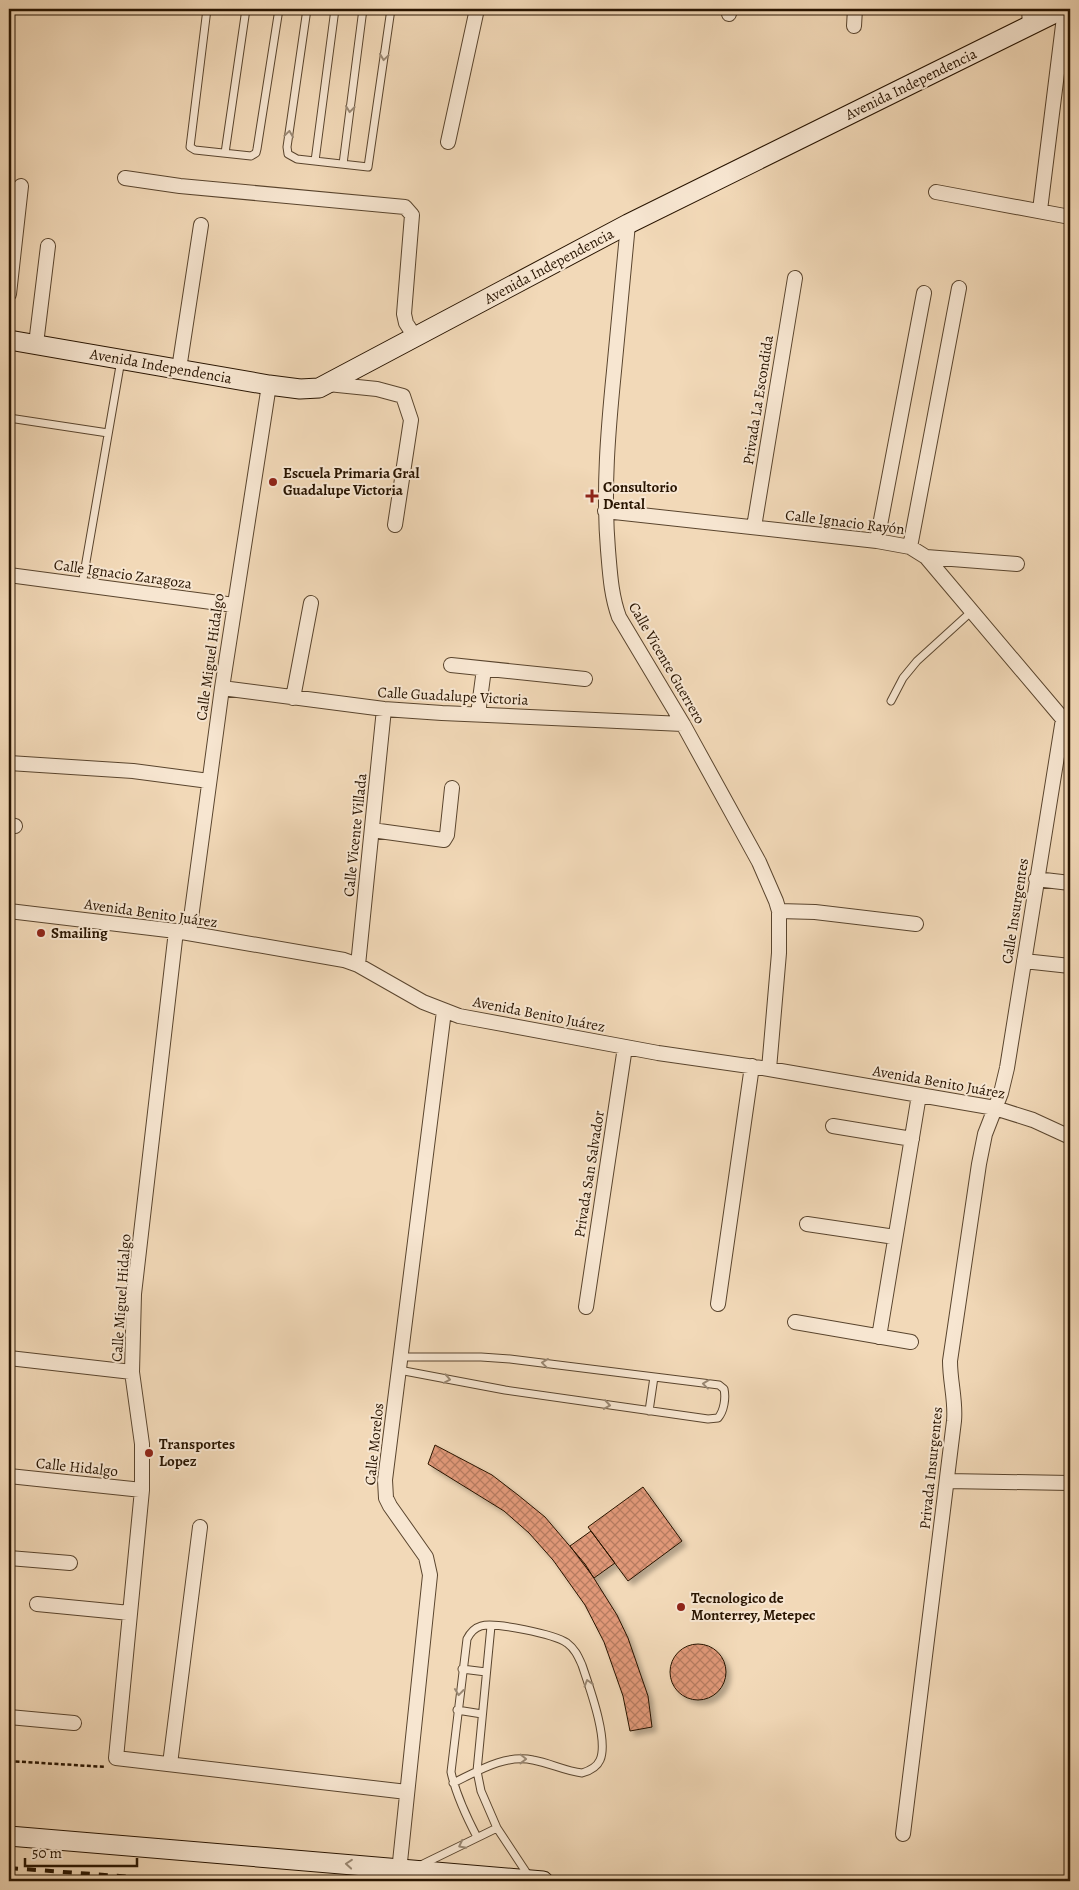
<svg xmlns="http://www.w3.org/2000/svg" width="1079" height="1890" viewBox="0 0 1079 1890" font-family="Alegreya,serif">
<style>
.building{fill:url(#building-cross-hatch);stroke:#281400;filter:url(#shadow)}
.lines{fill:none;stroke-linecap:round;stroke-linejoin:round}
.lane-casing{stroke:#5a452e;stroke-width:9}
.street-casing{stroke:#5a452e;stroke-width:16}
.secondary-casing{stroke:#281400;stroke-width:21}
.path{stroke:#281400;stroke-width:2.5;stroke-dasharray:4 2.5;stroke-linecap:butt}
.lane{stroke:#f7e6d1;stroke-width:7}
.street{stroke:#f7e6d1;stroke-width:14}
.secondary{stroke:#f7e6d1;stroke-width:19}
.rail{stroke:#281400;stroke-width:4;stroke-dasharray:9 9;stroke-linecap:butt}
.oneway{stroke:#9a8873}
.poi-dot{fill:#8f2418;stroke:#f7e6d1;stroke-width:2}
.labels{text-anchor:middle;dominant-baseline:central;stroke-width:4;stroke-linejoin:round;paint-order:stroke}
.street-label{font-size:15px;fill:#281400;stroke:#f7e6d1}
.poi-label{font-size:15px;font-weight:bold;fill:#281400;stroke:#f7e6d1;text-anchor:start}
</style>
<defs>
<pattern id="building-cross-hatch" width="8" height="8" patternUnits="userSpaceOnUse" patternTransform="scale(1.25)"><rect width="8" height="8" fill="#e09878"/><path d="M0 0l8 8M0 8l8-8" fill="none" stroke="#b67b60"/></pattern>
<filter id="shadow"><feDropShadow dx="4.5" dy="4.5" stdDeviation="2.5" flood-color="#0004"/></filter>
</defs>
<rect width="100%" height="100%" fill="#f2d9b8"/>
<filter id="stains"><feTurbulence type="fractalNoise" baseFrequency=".004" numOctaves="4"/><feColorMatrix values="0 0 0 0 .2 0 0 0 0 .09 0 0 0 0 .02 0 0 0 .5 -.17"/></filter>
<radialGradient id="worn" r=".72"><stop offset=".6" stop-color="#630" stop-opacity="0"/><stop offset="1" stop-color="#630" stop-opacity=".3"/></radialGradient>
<path class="building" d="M435 1445 492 1475 518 1495 545 1517 585 1564 617 1615 628 1638 648 1696 652 1727 630 1731 623 1696 604 1642 585 1605 553 1560 529 1533 504 1511 428 1464Z
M643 1487 682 1541 628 1581 588 1527Z
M591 1531 615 1563 594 1578 570 1546Z
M670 1672a28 28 0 1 1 56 0a28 28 0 1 1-56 0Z"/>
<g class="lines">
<defs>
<path id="lane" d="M207 9 190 147 195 150 251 156 256 153 257 149 279 9
M307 9 287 147 288 154 297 159 368 167 391 9
M225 153 246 9
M315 161 335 9
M343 164 363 9
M9 418 108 433
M82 585 121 360
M891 701 903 678 917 661 972 611
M399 1370 505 1390 708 1419 718 1418C724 1411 726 1398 724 1389L719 1385 510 1359 481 1357H401
M649 1411 654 1377
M491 1626 477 1771 481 1791 497 1828
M462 1669 486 1672
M457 1710 482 1714
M453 1783C478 1771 505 1754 533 1760 550 1763 565 1771 582 1773 589 1771 597 1767 600 1760 609 1740 589 1686 582 1665 578 1656 575 1649 567 1643 554 1634 495 1622 481 1626 474 1628 470 1633 467 1639L451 1772C456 1795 466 1816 477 1837
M421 1865 497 1828 530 1878"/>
<path id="street" d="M1029 9 1030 26
M729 14 730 9
M854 26 855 9
M448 142 477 9
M125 178 180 186 405 207 412 215 404 314 406 323 415 337
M936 192 1070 217
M1040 210 1065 9
M628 224C623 273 619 322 614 371 608 431 603 490 608 550 610 573 611 595 619 617L683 724 759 862 776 901 779 911V953L769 1069
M9 294 21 186
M36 344 48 246
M179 369 201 225
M328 384 377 389 403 396 411 420 395 525
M605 511 877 541 910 547 926 557 1063 719
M754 527 795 278
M877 541 924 293
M910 547 959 288
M926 557 1017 564
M9 575 234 605
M451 665 585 679
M222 688 384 709 442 713 683 724
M293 698 311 603
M478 714 484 669
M9 763 133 771 209 781
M9 825 15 826
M372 830 444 840 447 835 452 788
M1036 879 1070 883
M9 911 176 931 344 960 358 965 423 1002 459 1016 658 1053 769 1069 995 1108 1033 1120 1070 1137
M779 911 815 912 916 924
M176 931 134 1294 132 1372 142 1444V1490L116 1758 407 1792
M189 933 222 688 269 385
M1024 961 1070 966
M358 965 384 709
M833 1126 912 1139
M807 1224 895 1237
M718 1304 752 1066
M586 1307 625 1047
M795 1322 911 1342
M879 1337 919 1095
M9 1358 132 1372
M9 1476 142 1490
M947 1481 1070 1483
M9 1558 70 1563
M37 1604 130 1613
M9 1717 74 1723
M170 1764 200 1527
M903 1834 954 1421C956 1401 950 1382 950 1361L979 1164 985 1134 1001 1093 1007 1068 1063 719
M398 1881 430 1575 426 1557 390 1506 386 1498 385 1480 444 1011"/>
<path id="secondary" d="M9 340 269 385 300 389 319 388 628 224 1063 9
M9 1836 543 1881"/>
</defs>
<use href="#lane" class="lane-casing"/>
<use href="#street" class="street-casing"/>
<use href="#secondary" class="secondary-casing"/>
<path class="path" d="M9 1761 106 1767"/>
<use href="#lane" class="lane"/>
<use href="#street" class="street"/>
<use href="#secondary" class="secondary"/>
<path class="rail" d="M9 1868 189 1881
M9 1877 74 1881"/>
</g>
<defs><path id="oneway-chevron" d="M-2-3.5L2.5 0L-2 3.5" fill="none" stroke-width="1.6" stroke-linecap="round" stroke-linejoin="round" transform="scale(1.25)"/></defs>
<g class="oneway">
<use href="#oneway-chevron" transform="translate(384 57) rotate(98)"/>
<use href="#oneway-chevron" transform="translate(350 109) rotate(97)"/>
<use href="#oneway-chevron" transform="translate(289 134) rotate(-82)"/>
<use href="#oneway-chevron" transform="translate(545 1363) rotate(-173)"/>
<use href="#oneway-chevron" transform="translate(447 1379) rotate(11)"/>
<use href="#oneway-chevron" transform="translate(706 1384) rotate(-173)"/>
<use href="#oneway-chevron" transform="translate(607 1405) rotate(8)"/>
<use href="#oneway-chevron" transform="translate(588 1683) rotate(-107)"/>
<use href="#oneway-chevron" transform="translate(459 1692) rotate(96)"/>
<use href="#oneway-chevron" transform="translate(523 1759) rotate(1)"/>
<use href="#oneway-chevron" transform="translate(462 1845) rotate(153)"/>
<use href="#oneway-chevron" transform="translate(349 1864) rotate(-175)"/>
</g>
<g class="poi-dot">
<circle cx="273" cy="482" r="5"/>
<path d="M589.5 488.5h5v5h5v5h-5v5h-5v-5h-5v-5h5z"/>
<circle cx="41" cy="933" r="5"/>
<circle cx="149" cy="1453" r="5"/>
<circle cx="681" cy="1607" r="5"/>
</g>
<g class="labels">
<g class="street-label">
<text transform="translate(911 84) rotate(-26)">Avenida Independencia</text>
<text transform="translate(549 266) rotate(-28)">Avenida Independencia</text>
<text transform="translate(161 366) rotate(10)">Avenida Independencia</text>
<text transform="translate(758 400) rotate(-81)">Privada La Escondida</text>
<text transform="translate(845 522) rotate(7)">Calle Ignacio Rayón</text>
<text transform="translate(123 574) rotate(8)">Calle Ignacio Zaragoza</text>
<text transform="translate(210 657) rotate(-82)">Calle Miguel Hidalgo</text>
<text transform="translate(667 663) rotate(60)">Calle Vicente Guerrero</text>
<text transform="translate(453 696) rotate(3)">Calle Guadalupe Victoria</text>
<text transform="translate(355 835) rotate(-84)">Calle Vicente Villada</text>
<text transform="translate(1015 911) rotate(-81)">Calle Insurgentes</text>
<text transform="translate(151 913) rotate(8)">Avenida Benito Juárez</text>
<text transform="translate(539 1014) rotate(11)">Avenida Benito Juárez</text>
<text transform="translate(939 1082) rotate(10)">Avenida Benito Juárez</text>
<text transform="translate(589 1174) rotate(-81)">Privada San Salvador</text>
<text transform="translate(121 1298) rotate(-86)">Calle Miguel Hidalgo</text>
<text transform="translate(374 1444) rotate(-84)">Calle Morelos</text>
<text transform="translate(77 1467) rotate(6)">Calle Hidalgo</text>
<text transform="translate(931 1468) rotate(-84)">Privada Insurgentes</text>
</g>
<g class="poi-label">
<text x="283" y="473">Escuela Primaria Gral<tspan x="283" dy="17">Guadalupe Victoria</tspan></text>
<text x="603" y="487">Consultorio<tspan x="603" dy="17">Dental</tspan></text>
<text x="51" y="933">Smailing</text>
<text x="159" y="1444">Transportes<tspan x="159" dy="17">Lopez</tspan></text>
<text x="691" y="1598">Tecnologico de<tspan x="691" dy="17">Monterrey, Metepec</tspan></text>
</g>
</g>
<rect width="1079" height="1890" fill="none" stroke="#f2d9b8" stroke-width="30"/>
<rect x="10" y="10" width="1059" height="1870" fill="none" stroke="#281400" stroke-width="2.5"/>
<rect x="15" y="15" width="1049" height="1860" fill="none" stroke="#281400"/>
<path d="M25 1858v8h112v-8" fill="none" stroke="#281400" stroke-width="2.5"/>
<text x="32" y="1858" font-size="15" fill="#281400" stroke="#f7e6d1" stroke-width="4" paint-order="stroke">50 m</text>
<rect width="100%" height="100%" filter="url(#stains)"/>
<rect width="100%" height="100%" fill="url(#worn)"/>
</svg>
